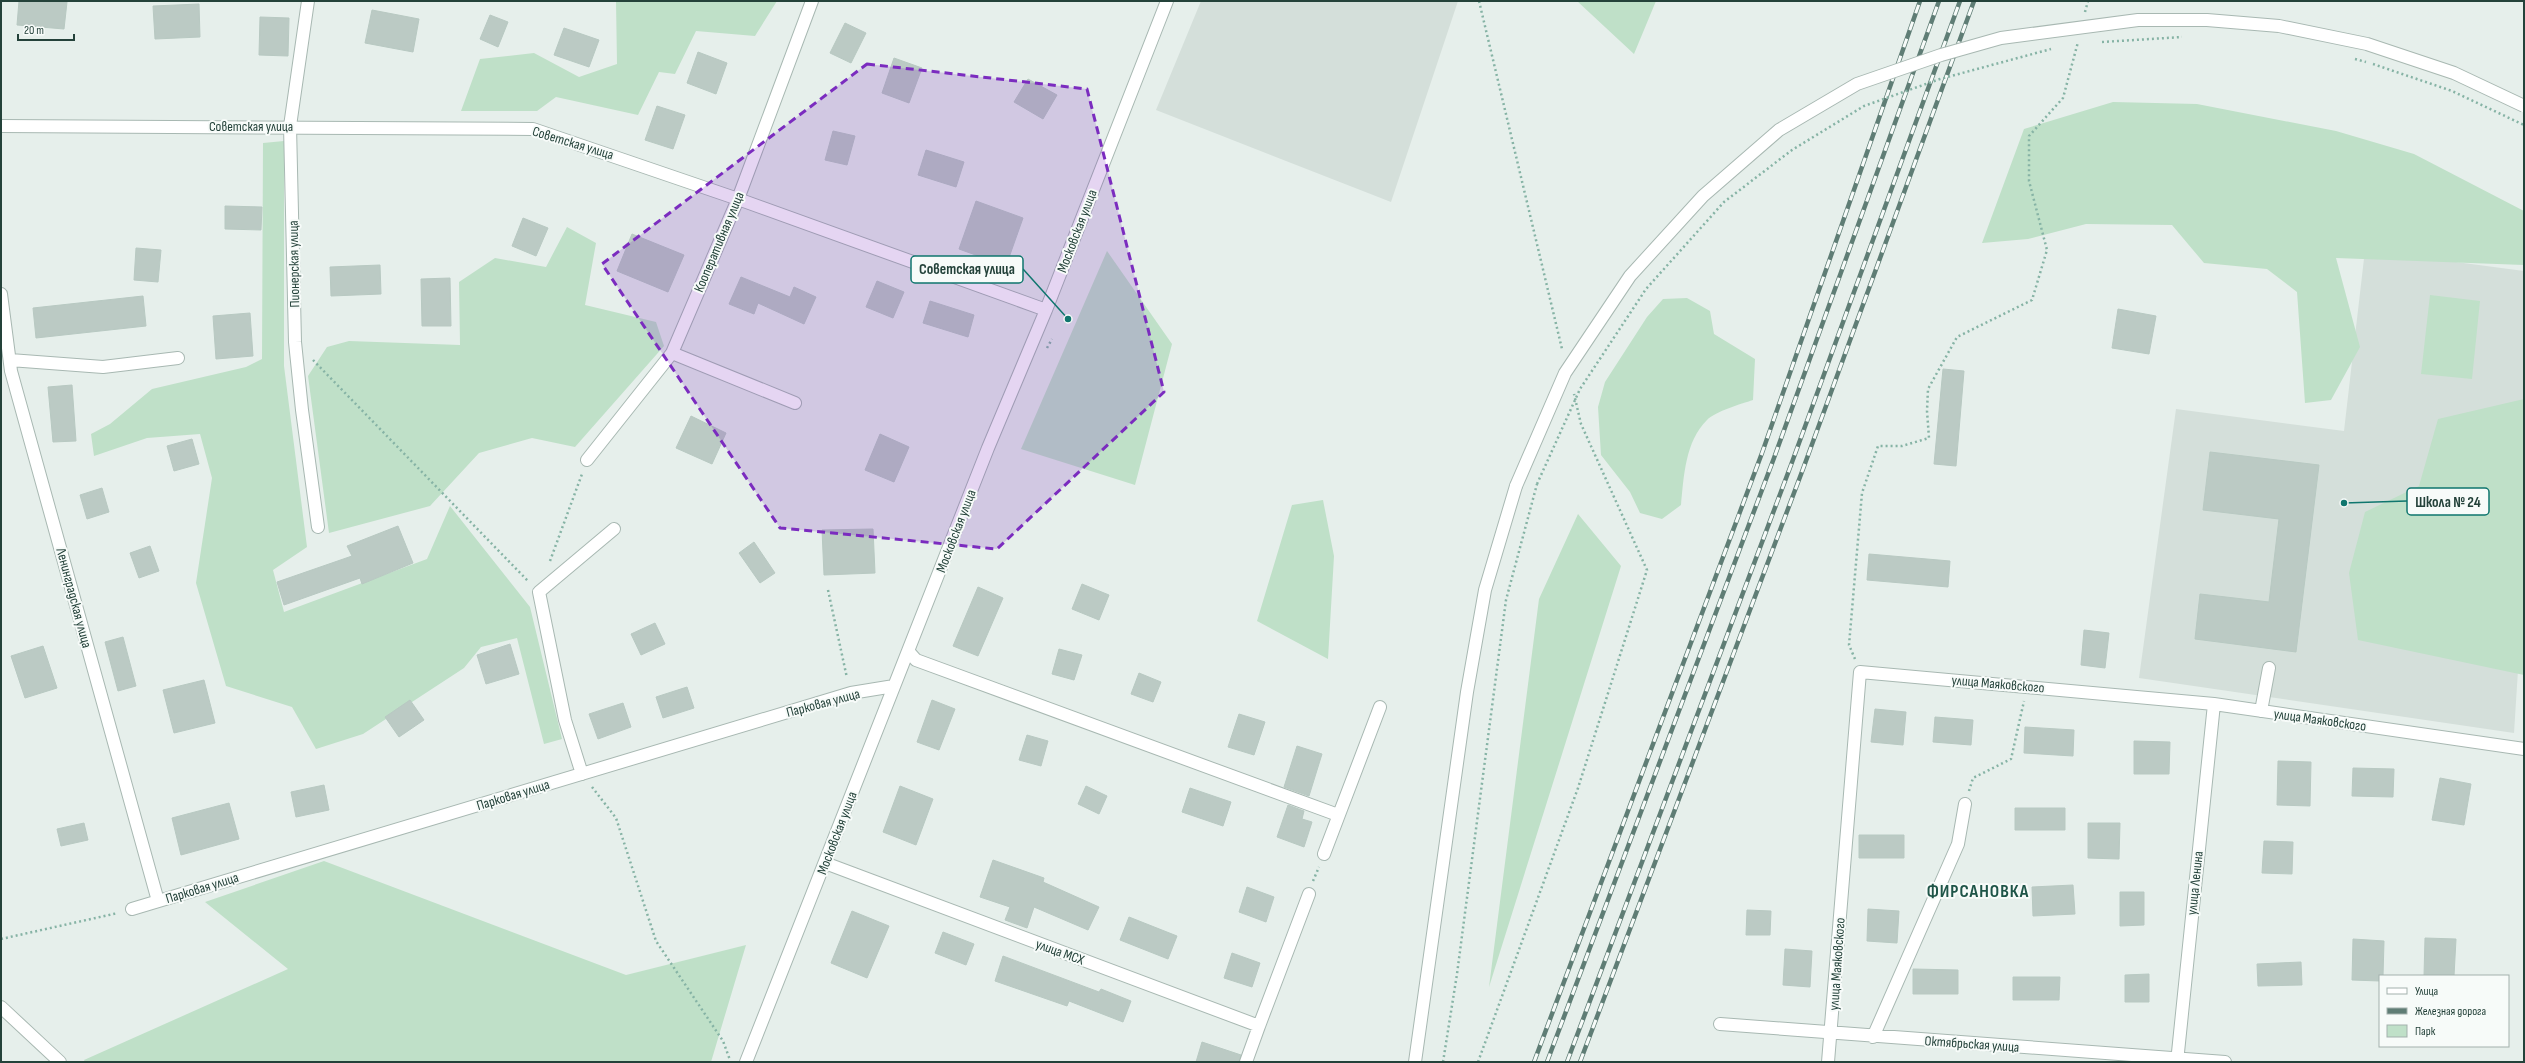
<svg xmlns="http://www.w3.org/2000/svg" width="2525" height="1063" viewBox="0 0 2525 1063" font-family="'Sofia Sans Condensed',sans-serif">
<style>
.built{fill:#d4dfda}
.green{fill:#bfe0c8}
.building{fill:#bbcac4;stroke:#b8c9c2}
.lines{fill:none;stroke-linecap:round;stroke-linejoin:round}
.minor-casing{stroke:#a8b8b2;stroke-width:14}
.path{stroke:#86b3a5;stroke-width:2.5;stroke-dasharray:2 3;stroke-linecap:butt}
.minor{stroke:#fff;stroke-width:12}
.rail-casing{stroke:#5f7d75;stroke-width:4.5}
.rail{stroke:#f7fbf9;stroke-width:3;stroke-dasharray:9;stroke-linecap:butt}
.minor-bridge-casing{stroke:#a8b8b2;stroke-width:14;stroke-linecap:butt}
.path-bridge{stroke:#86b3a5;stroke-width:2.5;stroke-dasharray:2 3;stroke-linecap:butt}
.minor-bridge{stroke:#fff;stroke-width:12}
.marked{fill:#7b2cbf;fill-opacity:0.2;stroke:#7b2cbf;stroke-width:3;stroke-dasharray:8 5;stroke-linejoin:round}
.labels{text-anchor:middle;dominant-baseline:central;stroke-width:4;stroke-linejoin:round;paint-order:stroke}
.street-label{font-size:14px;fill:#24423a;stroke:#f7fbf9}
.district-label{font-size:18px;font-weight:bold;letter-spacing:1px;fill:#1f5548;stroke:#f7fbf9}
.leader{fill:none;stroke:#0f766e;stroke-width:1.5}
.callout-dot{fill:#0f766e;stroke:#f7fbf9;stroke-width:1.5}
.callout{fill:#f7fbf9;stroke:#0f766e;stroke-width:1.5}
.callout-label{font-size:15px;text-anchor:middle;font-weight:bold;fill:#24423a}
</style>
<rect width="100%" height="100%" fill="#e6efeb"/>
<path class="built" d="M1201 1H1458L1391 202 1156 110Z
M2365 250 2524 271V576L2514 733 2139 678 2176 409 2344 431Z"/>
<path class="green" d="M616 1H777L755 36 696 31 675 74 659 72 638 115 556 97 537 111H461L480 59 534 53 579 77 617 64Z
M1577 1H1656L1634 54Z
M2113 102 2197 104 2336 131 2414 154 2524 211V265L2336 258 2360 347 2331 400 2305 403 2297 292 2267 269 2204 263 2172 225 2086 224 2028 239 1982 243 2024 129Z
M284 141V366L307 547 273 570 284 612 427 559 450 506 530 607 562 739 544 744 517 638 481 647 464 668 363 734 316 749 292 707 226 686 196 583 212 478 200 434 147 438 94 456 91 434 110 424 152 389 246 367 262 359 263 143Z
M567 227 596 243 585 305 656 322 664 346 575 447 532 438 479 453 430 506 329 533 308 376 327 347 349 341 460 345 459 282 495 258 546 267Z
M1107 251 1172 344 1135 485 1021 449Z
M2430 295 2480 301 2472 379 2421 374Z
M1687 298 1710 311 1714 334 1755 359 1753 400C1741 404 1716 411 1707 420 1685 442 1684 476 1681 505L1662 519 1640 513 1630 492 1601 455 1598 407 1605 382 1647 317 1663 299Z
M2524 399V675L2358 640 2349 573 2365 512 2419 486 2438 419Z
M1323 500 1334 556 1328 659 1257 621 1292 505Z
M1578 514 1621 566 1489 987 1539 599Z
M324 861 626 975 746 945 711 1062H85L84 1060 288 969 205 902Z"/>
<path class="building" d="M19 1 67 2 64 29 17 25Z
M199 4 200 37 155 39 153 6Z
M372 10 419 19 413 52 365 43Z
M490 15 508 22 498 47 480 39Z
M260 17 289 18 288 56 259 55Z
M845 23 866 33 851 63 830 53Z
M564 28 599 40 589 67 554 55Z
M698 52 727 63 716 94 687 83Z
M894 58 922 68 909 103 882 93Z
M1028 79 1057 95 1043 119 1014 102Z
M657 106 685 115 673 149 645 140Z
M833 131 855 136 847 165 825 160Z
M926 150 964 162 956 187 918 175Z
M976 201 1023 218 1006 266 959 249Z
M225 206 262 207 261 230 225 229Z
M523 218 548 228 536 256 512 246Z
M632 234 684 255 668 292 617 271Z
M136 248 161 250 158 282 134 280Z
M380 265 381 294 331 296 330 267Z
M741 277 790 297 794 287 816 297 804 324 758 303 754 314 729 304Z
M450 278 451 326H422L421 279Z
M877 281 904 292 893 318 866 307Z
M143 296 146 326 36 338 33 308Z
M930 301 974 315 968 337 923 323Z
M2118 309 2156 316 2149 354 2112 348Z
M250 313 253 356 216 359 213 316Z
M1943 369 1964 371 1956 466 1934 464Z
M72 385 76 441 53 442 48 387Z
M691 416 726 433 712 464 676 448Z
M880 434 909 447 894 482 865 470Z
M192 439 199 464 174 471 167 446Z
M2210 452 2319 465 2296 652 2195 639 2200 594 2269 602 2279 519 2203 510Z
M102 488 109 512 87 519 80 495Z
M398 526 413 563 362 584 360 578 284 605 277 582 352 556 347 546Z
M873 529 875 573 824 575 822 530Z
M754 542 775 573 760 583 739 553Z
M150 546 159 571 139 578 130 553Z
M1869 554 1950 561 1948 587 1867 580Z
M1082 584 1109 595 1099 620 1072 609Z
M978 587 1003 598 978 656 953 646Z
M655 623 665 644 641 655 631 634Z
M2084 630 2109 633 2105 668 2081 665Z
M123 637 136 686 118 691 105 642Z
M510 644 519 674 486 684 477 655Z
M43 646 57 688 25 698 11 656Z
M1059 649 1082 655 1074 680 1052 674Z
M1139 673 1161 682 1153 702 1131 694Z
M204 680 215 723 174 733 163 690Z
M687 687 694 708 663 718 656 697Z
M410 700 424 720 399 737 385 717Z
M932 700 955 709 939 750 917 742Z
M623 703 631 727 598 739 589 714Z
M1875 709 1906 712 1903 745 1871 742Z
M1239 714 1265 722 1254 755 1228 747Z
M1935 717 1973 720 1971 745 1933 742Z
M2025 727 2074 730 2073 756 2024 753Z
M1027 735 1048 741 1041 766 1019 760Z
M2134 741 2170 742 2169 774H2134Z
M1297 746 1322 754 1309 796 1284 787Z
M2278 761 2311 762 2310 806 2277 805Z
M2353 768 2394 769 2393 797 2352 796Z
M2440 778 2471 784 2464 825 2432 820Z
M324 785 329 810 296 817 291 792Z
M900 786 933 799 916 845 883 832Z
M1086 786 1107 796 1099 814 1078 804Z
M1190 788 1231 802 1223 826 1182 812Z
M229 803 239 839 181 855 172 818Z
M1288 805 1304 811 1302 819 1312 822 1304 847 1277 837Z
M2015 808H2065V830H2015Z
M84 823 88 840 61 846 57 829Z
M2088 823H2120L2119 859 2088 858Z
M1859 835H1904V858H1859Z
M2264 841 2293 842 2292 874 2262 873Z
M993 860 1044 878 1043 882 1099 907 1088 930 1034 907 1027 928 1005 920 1010 907 980 897Z
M2073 885 2075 914 2033 916 2032 887Z
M1247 887 1274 897 1266 922 1239 912Z
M2120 892H2144V925L2120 926Z
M1868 909 1899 911 1897 943 1867 941Z
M1747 910 1771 911 1770 935H1746Z
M852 911 889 926 867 978 831 963Z
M1129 917 1177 936 1168 959 1120 940Z
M943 932 974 944 966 965 935 953Z
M2425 938 2456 939 2454 976H2424Z
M2353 939 2384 941 2383 976H2380V981L2352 980Z
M1785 949 1812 951 1810 987 1783 985Z
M1232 953 1260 963 1252 987 1224 978Z
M1003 956 1099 992 1101 989 1131 1001 1123 1022 1069 1001 1067 1006 995 981Z
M2301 962 2302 985 2258 986 2257 964Z
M1913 969 1958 970V994H1913Z
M2149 974V1002H2125V975Z
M2013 977H2060L2059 1000H2013Z
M1202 1042 1241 1055 1239 1062H1196Z"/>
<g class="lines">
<defs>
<path id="minor" d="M308 1 290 126 295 342 302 410 318 527
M1 126 533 129 738 199 1046 310
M1 294 11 371 158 901
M672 353 795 403
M10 360 103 367 178 358
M587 460 672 353 738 199 812 1
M908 651 916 660 1338 815
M2261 711 2269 668
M582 774 565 720 539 592 614 529
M1324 854 1380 707
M825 863 1259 1026 1246 1062
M132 909 851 693 894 686
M1 1007 60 1062
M1720 1024 2225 1062
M1259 1026 1309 894
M1873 1037 1958 844 1965 804
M746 1062 988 448 1046 310 1167 1
M1415 1062 1467 692 1485 590 1516 486
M1828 1062 1860 672 2214 704 2524 749
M2177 1062 2214 704"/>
</defs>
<use href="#minor" class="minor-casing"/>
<path class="path" d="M1479 1 1562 349
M2085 12 2088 1
M1047 348 1052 339
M313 360 528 581
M550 561 582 474
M828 590 847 678
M1855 659 1849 645 1862 493 1878 446H1902L1929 438 1927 411 1928 389 1957 337 2032 300 2047 250 2029 181V136L2063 98 2078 42
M592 787 616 818 656 941 723 1041 730 1060
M1969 791 1973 778 2011 759 2024 701
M1313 881 1319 867
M1 939 118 913
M1443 1062 1457 974 1506 600 1537 484
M1478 1062 1578 788 1647 570 1581 424 1574 394"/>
<use href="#minor" class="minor"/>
<defs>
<path id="rail" d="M1534 1062 1762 453 1920 1
M1547 1062 1774 458 1939 1
M1567 1062 1791 465 1960 1
M1580 1062 1803 469 1974 1"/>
</defs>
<use href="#rail" class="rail-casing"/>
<use href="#rail" class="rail"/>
<defs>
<path id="minor-bridge" d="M1516 486 1565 373 1630 276 1703 196 1779 130 1857 84 1941 55 2001 38 2138 20H2207L2279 26 2367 44 2454 73 2524 106"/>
</defs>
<use href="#minor-bridge" class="minor-bridge-casing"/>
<path class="path-bridge" d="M2102 42 2182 37
M2355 59 2366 62
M2373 64 2452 91 2524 125
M1537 484 1580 389 1646 289 1724 202 1792 150 1864 106 1940 79 2051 49"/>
<use href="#minor-bridge" class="minor-bridge"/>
</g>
<path class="marked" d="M867 64 1087 89 1164 392 997 549 780 528 602 264Z"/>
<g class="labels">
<g class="street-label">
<text x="251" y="126">Советская улица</text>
<text transform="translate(573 143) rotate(17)">Советская улица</text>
<text transform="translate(1077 231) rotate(-69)">Московская улица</text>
<text transform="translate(719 242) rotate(-67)">Кооперативная улица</text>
<text transform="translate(294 264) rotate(-91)">Пионерская улица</text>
<text transform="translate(956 531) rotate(-69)">Московская улица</text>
<text transform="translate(74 598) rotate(75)">Ленинградская улица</text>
<text transform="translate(1998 684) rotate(5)">улица Маяковского</text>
<text transform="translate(823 703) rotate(-15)">Парковая улица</text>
<text transform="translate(2320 720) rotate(8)">улица Маяковского</text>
<text transform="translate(513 795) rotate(-17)">Парковая улица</text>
<text transform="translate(837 833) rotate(-69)">Московская улица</text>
<text transform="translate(2195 883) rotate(-84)">улица Ленина</text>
<text transform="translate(202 888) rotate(-17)">Парковая улица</text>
<text transform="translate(1060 952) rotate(20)">улица МСХ</text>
<text transform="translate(1837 964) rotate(-86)">улица Маяковского</text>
<text transform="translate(1972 1044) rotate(4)">Октябрьская улица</text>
</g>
<g class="district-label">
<text x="1978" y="891">ФИРСАНОВКА</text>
</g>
</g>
<path class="leader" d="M1068 319L1023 269M2344 503L2407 501"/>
<g class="callout-dot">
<circle cx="1068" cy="319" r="4"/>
<circle cx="2344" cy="503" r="4"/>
</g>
<g class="callout">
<rect x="911" y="256" width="112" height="27" rx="4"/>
<rect x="2407" y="488" width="82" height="27" rx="4"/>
</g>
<g class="callout-label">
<text x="967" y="274">Советская улица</text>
<text x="2448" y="507">Школа № 24</text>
</g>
<rect width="2525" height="1063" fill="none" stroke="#24423a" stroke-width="4"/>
<rect x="2379" y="975" width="130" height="72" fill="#f7fbf9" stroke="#a3b1ad"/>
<rect x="2387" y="988" width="20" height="6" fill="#ffffff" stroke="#a3b1ad"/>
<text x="2415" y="995" font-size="12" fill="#24423a">Улица</text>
<rect x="2387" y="1008" width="20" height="6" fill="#5f7d75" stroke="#a3b1ad"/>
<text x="2415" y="1015" font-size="12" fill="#24423a">Железная дорога</text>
<rect x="2387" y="1025" width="20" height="12" fill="#bfe0c8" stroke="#a3b1ad"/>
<text x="2415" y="1035" font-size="12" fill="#24423a">Парк</text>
<path d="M18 34v6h56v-6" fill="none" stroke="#24423a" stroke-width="2"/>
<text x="24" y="34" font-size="12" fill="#24423a" stroke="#f7fbf9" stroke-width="3" paint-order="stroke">20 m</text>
</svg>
